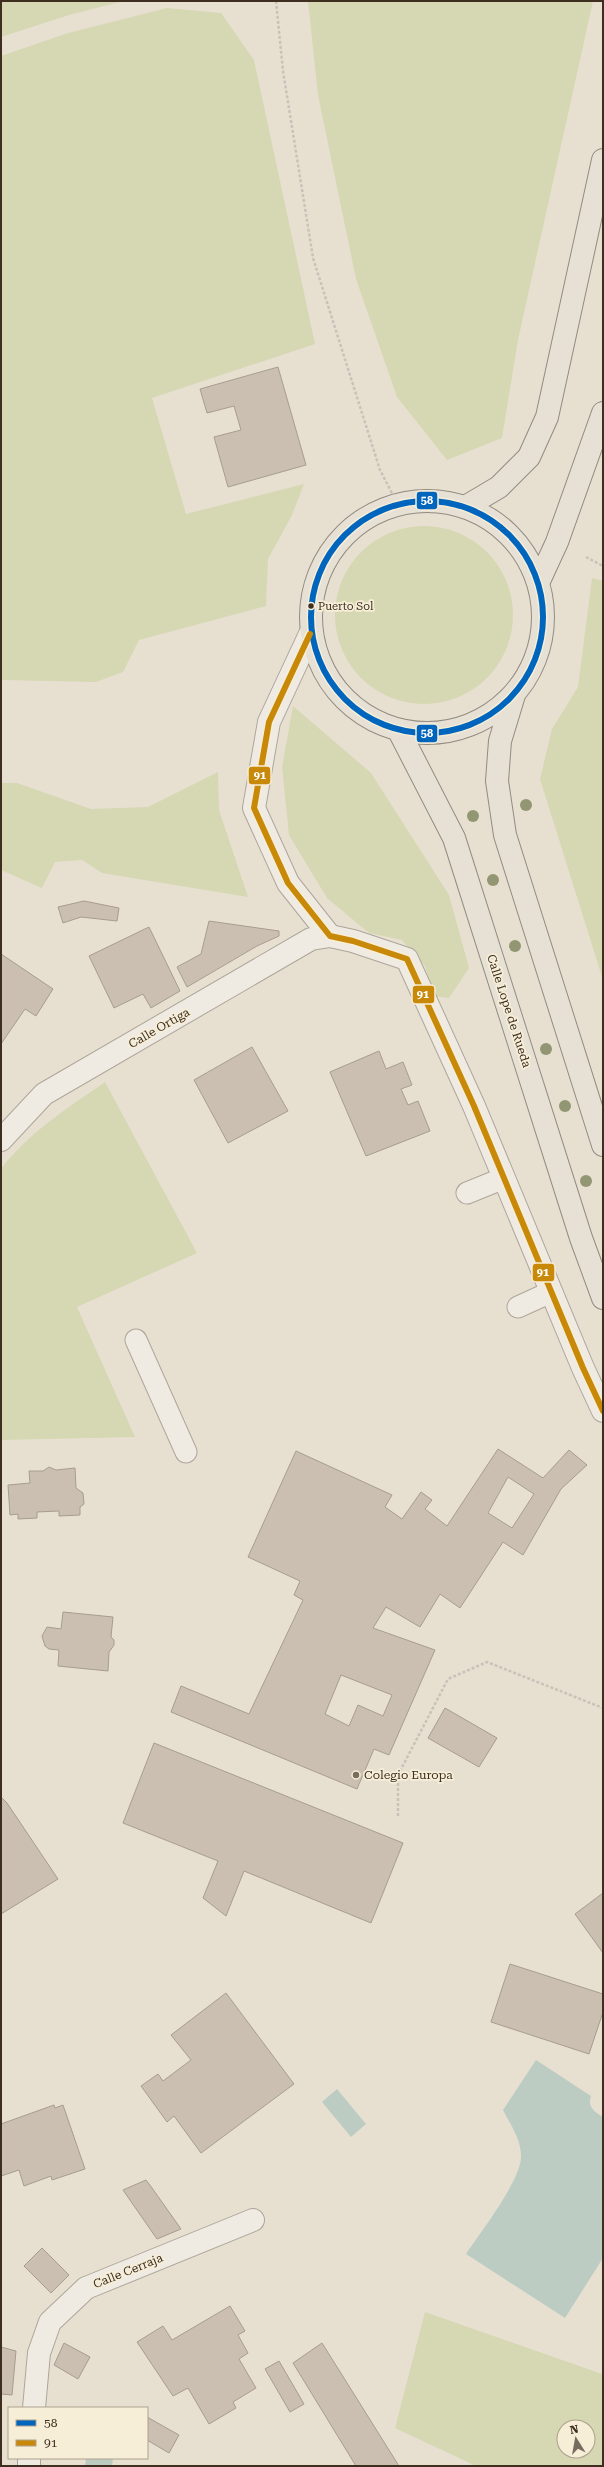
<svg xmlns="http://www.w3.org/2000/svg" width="604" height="2467" viewBox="0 0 604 2467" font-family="'Roboto Serif',serif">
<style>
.green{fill:#d6d7b3;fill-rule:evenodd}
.water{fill:#bcccc2}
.building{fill:#cbbfb2;stroke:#a89c90;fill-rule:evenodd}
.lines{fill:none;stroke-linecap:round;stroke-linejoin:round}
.lane-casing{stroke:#ada599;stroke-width:23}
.street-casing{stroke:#ada599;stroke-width:24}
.primary-casing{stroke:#928b80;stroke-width:24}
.path{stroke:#c8c2b9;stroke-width:2.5;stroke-dasharray:3 2;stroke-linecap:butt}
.lane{stroke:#efebe3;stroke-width:21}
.street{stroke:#efebe3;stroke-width:22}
.primary{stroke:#e6e1d4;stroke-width:22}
.bus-1-casing{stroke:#f7eed8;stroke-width:9}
.bus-2-casing{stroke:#f7eed8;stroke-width:9}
.bus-1{stroke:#0065bd;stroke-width:6}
.bus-2{stroke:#c88808;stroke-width:6}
.tree{fill:#929673}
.bus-dot{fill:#3d2e20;stroke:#f7eed8;stroke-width:1.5}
.poi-dot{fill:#786c5e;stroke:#f7eed8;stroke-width:1.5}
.labels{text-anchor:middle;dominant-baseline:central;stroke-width:3.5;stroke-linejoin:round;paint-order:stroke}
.bus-label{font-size:11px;fill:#3d2e20;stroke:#f7eed8;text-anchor:start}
.street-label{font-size:12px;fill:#3d2e20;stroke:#f7eed8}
.poi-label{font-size:12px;fill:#3d2e20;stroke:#f7eed8;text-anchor:start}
.line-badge{stroke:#f7eed8;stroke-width:1.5}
.badge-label{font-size:11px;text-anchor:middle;font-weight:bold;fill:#fff}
</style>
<rect width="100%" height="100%" fill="#e7e0d1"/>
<path class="green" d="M1 1H124L69 15 1 37Z
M308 1H593L518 340 502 438 447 460 397 397 356 279 318 95Z
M167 8 221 13 254 60 315 344 152 398 186 514 304 484 292 515 268 559 266 606 139 640 123 672 96 682 1 680V56L68 33Z
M335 615a89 89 0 1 1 178 0a89 89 0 1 1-178 0Z
M592 578 603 581V980L540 779 552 729 578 687Z
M293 706 371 773 449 895 469 968 449 998 434 996 425 966 402 940 369 933 327 898 289 835 282 767Z
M218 772 219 810 248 897 102 873 82 860 55 862 42 888 1 870V783H17L91 809 148 807Z
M105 1082 197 1253 77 1307 135 1437 1 1440V1169C28 1133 69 1107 105 1082Z
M425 2312 602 2374 603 2370V2466H476L395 2428ZM564 2427H588V2451H564Z"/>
<path class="water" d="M536 2060 591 2096C587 2107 595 2112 603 2117V2258L565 2318 466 2254C480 2233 522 2179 521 2156 521 2139 510 2124 503 2110Z
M337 2089 366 2124 351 2137 322 2102Z
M86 2458H113L112 2466H85Z"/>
<path class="building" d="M278 367 306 465 228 487 214 437 241 430 234 406 207 413 200 389Z
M84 901 119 908 117 921 81 917 63 923 58 907Z
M209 921 279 931V936L257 946 187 987 177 967 201 954Z
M149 927 180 991 151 1008 143 994 114 1008 89 956Z
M1 954 53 989 36 1016 25 1009 1 1044Z
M252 1047 288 1111 228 1143 194 1080Z
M379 1051 386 1069 403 1062 412 1085 401 1089 408 1105 418 1101 430 1131 366 1156 330 1072Z
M498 1449 543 1478 569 1450 587 1465 561 1489 523 1555 503 1542 460 1608 440 1594 420 1627 386 1607 373 1628 435 1650 389 1755 374 1749 357 1789 171 1712 181 1686 249 1714 303 1600 294 1595 300 1581 248 1557 296 1451 392 1495 385 1507 402 1519 421 1492 432 1500 425 1509 447 1526ZM508 1477 534 1494 512 1528 488 1513ZM341 1675 392 1695 383 1716 358 1705 349 1726 325 1714Z
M49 1467 56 1470 75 1468 76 1488 83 1493 84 1504 80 1507V1515L59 1516V1511L37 1512V1518L18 1519V1514L10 1515 8 1485 30 1483 29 1471H43Z
M63 1612 113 1617 111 1637 114 1640V1645L109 1652 108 1671 58 1666 59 1650 49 1649 45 1646 42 1636 47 1627 61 1629Z
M445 1708 497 1738 479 1767 428 1738Z
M154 1743 403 1843 371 1923 244 1871 226 1916 203 1898 218 1861 123 1823Z
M1 1797 7 1803 58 1879 1 1914Z
M603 1893V1953L575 1914Z
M510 1964 603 1994V2012L589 2054 491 2022Z
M226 1993 294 2084 201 2153 174 2116 167 2122 141 2086 158 2074 163 2081 191 2060 171 2035Z
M54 2105 55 2108 63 2105 85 2169 52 2180 51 2176 24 2186 19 2170 1 2176V2124Z
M146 2180 152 2188 181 2229 157 2239 123 2190Z
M42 2248 69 2275 51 2293 24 2266Z
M230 2306 245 2331 238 2335 248 2353 239 2359 256 2388 233 2402 236 2408 209 2424 188 2388 173 2396 137 2342 163 2326 172 2340Z
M64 2343 90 2357 78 2379 54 2365Z
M322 2343 399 2466H356L293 2363Z
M1 2347 16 2351 12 2395 1 2394Z
M279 2361 304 2404 290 2412 265 2369Z
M147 2417 179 2435 169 2453 147 2440Z"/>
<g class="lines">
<defs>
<path id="lane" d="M467 1193 504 1178
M518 1307 551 1292
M136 1340 186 1452"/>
<path id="street" d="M310 634 269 722 254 808 288 883 330 936 353 941 407 959 474 1106 583 1368 603 1411
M1 1140 44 1094 311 939 330 936
M34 2408 39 2353 50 2322 86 2288 253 2220
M29 2466V2458"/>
<path id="primary" d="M311 617a116 116 0 1 1 232 0a116 116 0 1 1-232 0Z
M467 506 499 487 529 457 547 417 603 160
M539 581 557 542 603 413
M514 695 500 741 497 781 505 835 603 1145
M399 731 454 838 581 1238 603 1298"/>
</defs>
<use href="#lane" class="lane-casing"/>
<use href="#street" class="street-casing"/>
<use href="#primary" class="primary-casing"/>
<path class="path" d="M276 1 283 71 313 258 380 470 397 503
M586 557 603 566
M398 1816V1775L448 1679 487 1662 603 1708"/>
<use href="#lane" class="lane"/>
<use href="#street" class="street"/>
<use href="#primary" class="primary"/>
<defs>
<path id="bus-1" d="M311 617a116 116 0 1 1 232 0a116 116 0 1 1-232 0Z"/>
<path id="bus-2" d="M310 634 269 722 254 808 288 883 330 936 353 941 407 959 474 1106 583 1368 603 1411"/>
</defs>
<use href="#bus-1" class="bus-1-casing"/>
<use href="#bus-2" class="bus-2-casing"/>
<use href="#bus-1" class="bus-1"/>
<use href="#bus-2" class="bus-2"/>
</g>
<g class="tree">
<circle cx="526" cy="805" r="6"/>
<circle cx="473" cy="816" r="6"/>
<circle cx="493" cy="880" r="6"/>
<circle cx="515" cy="946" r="6"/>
<circle cx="546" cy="1049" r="6"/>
<circle cx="565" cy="1106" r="6"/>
<circle cx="586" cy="1181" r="6"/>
</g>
<circle class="bus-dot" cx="311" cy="606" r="3.5"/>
<circle class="poi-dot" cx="356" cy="1775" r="4"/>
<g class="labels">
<g class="bus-label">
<text x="318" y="606">Puerto Sol</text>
</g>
<g class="street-label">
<text transform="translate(509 1011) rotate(72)">Calle Lope de Rueda</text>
<text transform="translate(159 1028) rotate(-30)">Calle Ortiga</text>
<text transform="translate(128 2271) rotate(-22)">Calle Cerraja</text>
</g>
<g class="poi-label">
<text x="364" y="1775">Colegio Europa</text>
</g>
</g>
<g class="line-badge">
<rect x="416" y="491" width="22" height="19" rx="4" fill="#0065bd"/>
<rect x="416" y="724" width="22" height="19" rx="4" fill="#0065bd"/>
<rect x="248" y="766" width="23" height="19" rx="4" fill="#c88808"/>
<rect x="412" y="985" width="23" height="19" rx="4" fill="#c88808"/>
<rect x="532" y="1263" width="23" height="19" rx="4" fill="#c88808"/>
</g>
<g class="badge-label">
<text x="427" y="504">58</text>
<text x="427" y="737">58</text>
<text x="260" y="779">91</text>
<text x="423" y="998">91</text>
<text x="543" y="1276">91</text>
</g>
<rect width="604" height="2467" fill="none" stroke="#3d2e20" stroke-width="4"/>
<rect x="8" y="2407" width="140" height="52" fill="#f7eed8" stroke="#ada18e"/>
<rect x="16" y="2420" width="20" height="6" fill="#0065bd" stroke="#ada18e"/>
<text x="44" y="2427" font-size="12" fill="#3d2e20">58</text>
<rect x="16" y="2440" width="20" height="6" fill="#c88808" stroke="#ada18e"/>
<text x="44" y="2447" font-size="12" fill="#3d2e20">91</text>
<g transform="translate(576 2439) rotate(349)"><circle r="19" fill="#f7eed8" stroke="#ada18e"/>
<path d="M0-3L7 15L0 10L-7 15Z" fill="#786c5e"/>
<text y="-6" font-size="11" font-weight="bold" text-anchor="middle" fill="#3d2e20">N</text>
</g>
</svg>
